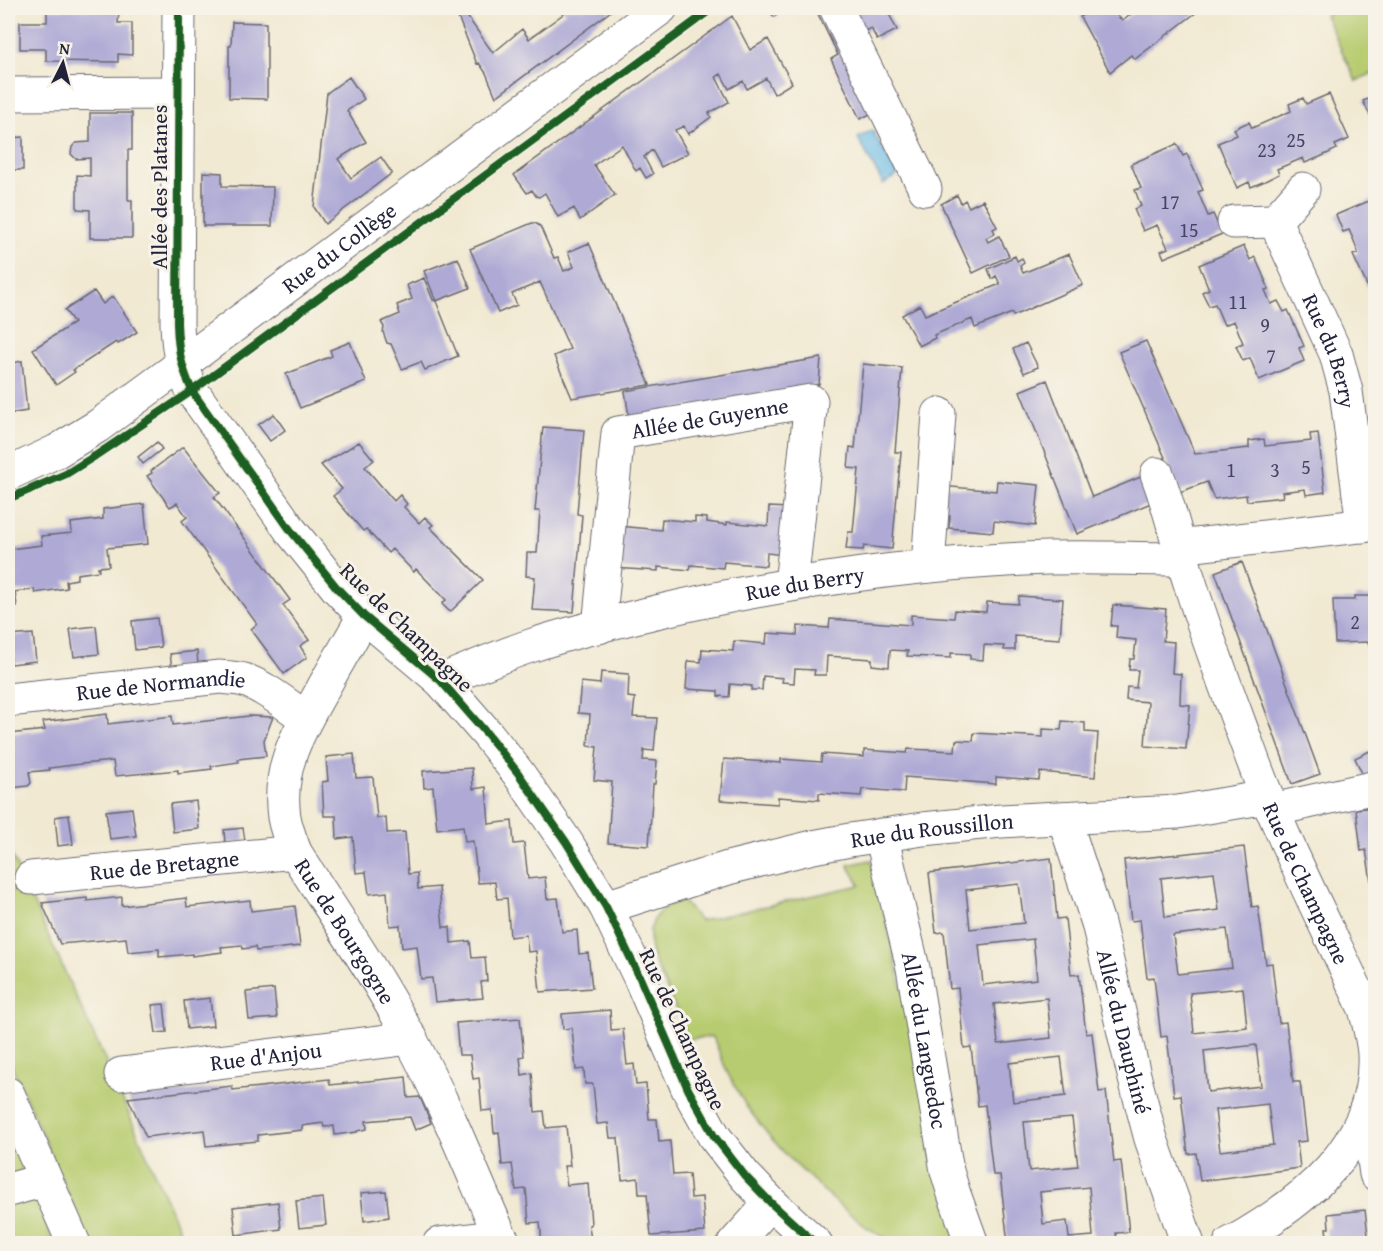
<svg xmlns="http://www.w3.org/2000/svg" width="1383" height="1251" viewBox="0 0 1383 1251" font-family="'Gentium Book Plus',serif">
<style>
.green{fill:#b7cc70;stroke:#6c7756;stroke-width:1.5}
.water{fill:#6cbce7;stroke:#476f91;stroke-width:1.5}
.building{fill:#afaad5;fill-rule:evenodd}
.lines{fill:none;stroke-linecap:round;stroke-linejoin:round}
.minor-casing{stroke:#6a6870;stroke-width:35}
.minor{stroke:#fff;stroke-width:33}
.cycleway-casing{stroke:#f7f3e8;stroke-width:11}
.cycleway{stroke:#1b5e20;stroke-width:8}
.labels{text-anchor:middle;dominant-baseline:central;stroke-width:6;stroke-linejoin:round;paint-order:stroke}
.number-label{font-size:20px;fill:#454462}
.street-label{font-size:22px;fill:#22223b;stroke:#f7f3e8}
</style>
<rect width="100%" height="100%" fill="#f7f3e8"/>
<filter id="ink" filterUnits="userSpaceOnUse"><feTurbulence type="fractalNoise" baseFrequency=".0167" numOctaves="2"/><feDisplacementMap in="SourceGraphic" scale="12" xChannelSelector="R" yChannelSelector="G"/><feConvolveMatrix kernelMatrix="1 2 1 2 8 2 1 2 1" color-interpolation-filters="sRGB"/></filter>
<filter id="wash" filterUnits="userSpaceOnUse"><feTurbulence type="fractalNoise" baseFrequency=".008" numOctaves="4" result="noise"/><feDisplacementMap in="SourceGraphic" scale="24" xChannelSelector="R" yChannelSelector="G"/><feGaussianBlur stdDeviation="1.35" result="paint"/><feColorMatrix in="noise" values="0 0 0 0 0 0 0 0 0 0 0 0 0 0 0 0 0 1.4 0 .05"/><feComposite in="paint" operator="in"/></filter>
<g filter="url(#wash)">
<rect width="100%" height="100%" fill="#f1e9d2"/>
<path class="green" d="M1341 8H1375V72L1356 81 1325 15Z
M8 847 115 1082 185 1243H90L8 1057Z
M871 860 964 1243H894L866 1227 839 1205 792 1161 770 1137 746 1106 728 1074 713 1037 689 1039 652 956 650 943V930L655 917 664 908 682 900 700 921 860 885 848 865Z
M8 1132 23 1169 8 1179Z
M35 1200 54 1243H8V1206Z"/>
<path class="water" d="M872 130 898 175 883 184 858 138Z"/>
<g id="blocks">
<path class="building" d="M562 8H615L496 97 486 73 479 63 477 64 456 12 462 9 493 53 522 29 529 39 566 12Z
M767 8H786L774 17Z
M815 8H833L883 108 860 119 831 59 838 55Z
M839 8H886L897 30 877 40 871 28 853 37Z
M1092 8H1111L1122 21 1139 8H1202L1135 59 1131 55 1110 72 1080 17Z
M47 9 119 10 118 23H132V55L118 54V62L46 61V49H20V22H47Z
M732 16 750 50 768 39 792 83 774 94 766 78 747 89 743 81 729 89 721 74 716 77 729 102 709 113 711 117 688 134 684 126 675 130 688 153 661 167 652 150 644 157 653 174 646 178 640 168 636 171 622 145 594 165 615 195 580 220 574 208 558 217 545 193 539 197 536 196 532 190 527 193 514 175Z
M232 22 266 23V46H267V99L229 98V46H231Z
M349 77 364 99 347 111 366 142 338 159 351 178 381 157 392 173 325 224 314 207 327 93Z
M1329 94 1349 139 1335 145 1337 149 1320 157 1305 163 1303 158 1277 169 1279 174 1265 181 1251 187 1249 182 1237 188 1218 143 1237 135 1234 129 1242 125 1249 122 1252 128 1291 111 1289 104 1303 98 1306 104Z
M1376 96V113L1370 115 1363 101Z
M90 113H132V150H128V200H132V238H90V210L77 209V175L90 176V158L76 159 71 154 72 147 76 143 90 142Z
M23 137V170H8V138Z
M1177 144 1183 156 1187 154 1203 190 1198 192 1208 216 1213 214 1222 234 1164 258 1161 251 1168 248 1157 225 1143 231 1134 209 1141 206 1135 190 1141 188 1131 164Z
M203 172 222 173V186L273 187 272 226H203Z
M957 195 961 203 965 200 969 207 983 200 997 227 993 229 995 233 986 238 988 242 999 236 1009 256 973 273 941 204Z
M1376 198V293H1375L1373 286 1368 288 1353 255 1358 253 1354 241 1349 230 1343 232 1336 215Z
M532 223H535L540 226 554 258 558 257 564 271 574 267 568 252 589 243 650 385 572 398 554 356 570 349 540 282 512 294 517 305 498 313 470 249Z
M8 237H10L12 254 8 255Z
M1244 246 1250 260 1255 257 1269 289 1265 290 1271 304 1278 301 1284 312 1288 310 1304 346 1299 348 1304 361 1259 380 1250 358 1243 361 1236 346 1243 343 1234 321 1224 325 1215 304 1209 306 1202 292 1209 289 1199 265Z
M1069 254 1083 285 1013 316 1012 313 975 328 972 319 934 335 935 338 919 346 902 315 920 305 925 315 1000 284 996 276 992 279 988 269 1015 256 1017 261 1022 258 1024 263 1020 266 1023 273Z
M458 258 470 288 436 301 424 271Z
M424 278 433 300 436 301 458 356 425 370 421 362 402 369 391 344 387 343 383 332 384 327 381 322 400 314 397 305 412 299 407 285Z
M94 291 103 304 113 296 137 332 118 344 116 342 73 370 75 372 56 385 33 349 74 323 65 310Z
M1146 341 1195 454 1249 448V441L1264 439 1265 446 1311 441 1310 434 1318 433 1325 492 1306 495 1305 489 1282 492 1283 497 1247 501 1246 495 1214 499 1207 482 1180 492 1119 352Z
M350 342 366 382 300 408 286 374 332 356 330 350Z
M1026 343 1038 367 1024 373 1013 349Z
M821 358 819 384 629 417 625 391Z
M22 361 27 411 8 414V364Z
M863 364 902 368 895 452H901L892 549 864 546 863 550 846 549 848 532H853L859 469 848 468 850 447 855 448Z
M1047 380 1092 497 1148 474 1158 500 1077 534 1020 391Z
M274 414 285 430 270 441 258 425Z
M543 427 584 430 577 514 582 515 574 612 532 610 535 577 526 576 527 553H537L540 511H535Z
M157 442 162 449 143 464 138 457Z
M359 442 374 460 365 467 394 501 400 495 407 504 404 507 419 523 425 517 433 525 430 527 483 580 450 612 442 604 446 600 416 569 414 572 392 549 388 553 366 529 363 531 333 496 342 489 321 465Z
M183 447 220 493 214 497 290 600 283 605 309 640 300 646 307 657 284 674 251 629 257 624 182 521 187 517 177 503 170 507 147 476 152 473 151 471Z
M997 481 1039 485 1035 526 994 521 993 532 949 528 950 516 938 515 941 486 996 491Z
M144 504 148 544 107 548 109 566 98 567 99 571 77 574V579L66 581 67 588 35 593 34 589 15 592 17 606 8 607V559L11 558 10 549 42 545 41 536 72 533 71 523 103 519V509Z
M769 507 789 508 785 555 767 553 766 566 724 562 723 568 691 565 690 570 658 567V571L614 568 618 526 661 530 662 519 695 522V517L707 518V522L727 525V522L768 526Z
M1242 562 1320 774 1292 784 1215 572Z
M1373 588H1376V645L1369 646V642L1335 643 1333 600H1355V596H1373Z
M1019 596 1063 599 1060 639 1015 636V650H1004V646L984 645 983 660 970 659V654L951 653V658L932 657 907 656 908 651 890 650 889 667 872 665V659L827 656 826 675H814L815 670 795 669 794 683 782 682 783 678 763 676 762 690H751L752 686 730 684 729 697 718 696V691L686 689 688 661 701 662 702 649 733 651 734 641 766 644 767 633 797 635 798 626 829 628 830 619 911 625V615L954 618 955 610 986 612 987 602 1018 604Z
M1113 605 1166 609 1163 641 1174 642 1172 673 1181 674 1180 704 1190 705 1186 749 1145 746 1148 702 1126 700 1127 687 1136 688 1138 670H1129L1130 659H1134L1136 640 1116 638 1117 626H1111Z
M157 618 161 647 135 650 132 621Z
M96 626 99 654 74 657 70 629Z
M33 634 36 661 11 664 8 636Z
M197 651 198 666 172 668 170 654Z
M601 672 629 674 628 697 635 698 633 717 657 718 654 751 644 750 643 760 657 761 655 784H653L649 846 608 843 612 782 594 780 597 747 588 746 590 714 578 713 581 682 600 684Z
M107 714 108 724 172 716 173 725 249 716 273 717 264 740 266 756 238 759 239 762 211 766 212 769 178 773V770L115 776 113 761 81 764 49 768 50 770 29 772 31 783 28 786 11 788 8 786V734L45 730 43 722Z
M1062 721 1085 723V732L1098 733 1095 777 1040 772 1039 780 996 777V784L905 777 904 792 862 789 861 796 819 793V800L778 797V804L720 800 724 759 781 763V759L821 762 822 754 864 757V750L907 753 908 749 955 751 956 740 973 741 974 733 1043 737V729L1061 730Z
M1376 748V778L1366 782 1355 758Z
M354 754 356 778 373 777 377 818 386 817 387 833 405 832 408 874 417 873 418 889 439 887 443 927H450L451 943 470 941 472 958 485 957 487 981 481 982 483 998 435 1002 432 978 421 979 417 946 402 948 400 925 390 926 387 892 369 894 366 872 356 873 353 837 337 839 336 816H324L322 782 328 781 326 757Z
M472 768 473 789 486 787 489 824 512 821 514 844 524 843 528 879 545 877 547 899 558 898 562 932 577 930 579 954 588 953 592 988 540 992 536 951 528 952 526 935 510 937 507 898 497 899 495 882 478 883 473 841 465 842 463 826 437 829 433 787 424 788 423 771Z
M196 801 199 829 173 832 170 804Z
M1376 807V881H1371L1366 850 1361 851 1356 809Z
M132 808 136 836 110 839 106 811Z
M69 815 73 844 58 846 55 817Z
M243 828 245 841 225 844 224 830Z
M1244 847 1252 907 1258 906 1266 964 1272 963 1279 1023 1286 1022 1293 1082H1300L1307 1141 1297 1142 1300 1168 1200 1181 1196 1153 1188 1154 1181 1095 1174 1096 1167 1036 1161 1037 1154 977 1147 978 1140 920 1131 921 1124 860ZM1214 872 1219 910 1165 917 1161 878ZM1227 929 1232 968 1178 974 1173 935ZM1243 988 1247 1027 1194 1033 1190 993ZM1256 1045 1261 1086 1208 1092 1204 1051ZM1268 1104 1273 1145 1220 1151 1215 1110Z
M1051 858 1057 919 1065 918 1071 975 1079 974 1086 1034 1092 1033 1099 1092 1106 1091 1114 1162 1121 1161 1129 1232 1116 1233 1117 1244H1008L1000 1175H993L985 1105 978 1106 971 1047 964 1048 958 988 950 989 944 932 936 933 929 873ZM1019 884 1024 923 970 929 966 890ZM1033 939 1037 979 983 985 979 945ZM1047 998 1051 1038 998 1044 994 1004ZM1061 1057 1066 1096 1013 1102 1009 1063ZM1072 1118 1078 1166 1029 1171 1024 1122ZM1089 1187 1093 1236 1069 1238 1067 1221 1043 1224 1040 1192Z
M122 897V906L186 898 187 907 250 900 251 911 295 906 300 946 256 951 255 947 243 949 242 945 221 947 222 952 192 956V954L159 957V949L128 952 126 938 60 944 42 903 87 898V901Z
M274 989 277 1018 249 1020 246 992Z
M210 998 213 1026 187 1029 184 1001Z
M164 1004 167 1032 156 1033 152 1005Z
M610 1010 611 1030 623 1029 627 1065 634 1064 636 1085 646 1084 649 1119H657L659 1142 670 1141 673 1175 689 1174 691 1198 702 1197 705 1232 651 1236 647 1194H639L638 1178 622 1180 618 1138H610L608 1123 597 1124 593 1084H585L584 1069 576 1070 572 1028 563 1029 562 1014Z
M520 1018 524 1056 520 1057 522 1075 532 1073 535 1112 544 1111 546 1128 566 1126 570 1166H564L567 1185 588 1183 591 1224 589 1225 591 1241 566 1244H542L540 1222 529 1223 526 1189 516 1190 512 1164 502 1165 499 1132 494 1133 492 1110 482 1111 479 1078 473 1079 470 1055H459L456 1023Z
M406 1077 408 1098 420 1097 431 1123 415 1130 410 1117 366 1121 367 1129 357 1131V1132L335 1135 334 1126 324 1127 323 1123 302 1126V1130L258 1135V1141L206 1146 204 1130 146 1137 128 1098 232 1086 233 1090 329 1079 330 1085Z
M386 1191 389 1217 364 1221 361 1193Z
M323 1198 326 1225 299 1228 296 1201Z
M278 1202 281 1229 236 1235 233 1207Z
M1365 1210 1368 1235 1365 1236 1366 1244H1328L1326 1228H1329L1328 1214Z"/>
</g>
</g>
<g filter="url(#ink)">
<use href="#blocks" fill-opacity="0" stroke="#6a6870" stroke-width="1.5"/>
<g class="lines">
<defs>
<g id="minor">
<path d="M179 8 177 323C178 351 181 365 192 391L291 531 337 588 364 616 441 681 488 735 518 773 566 842 606 907 640 978 688 1089 714 1136 745 1176 771 1203 816 1244"/>
<path d="M836 8 925 189"/>
<path d="M8 94 178 93"/>
<path id="s1" d="M1303 189 1275 221 1336 354 1346 391 1363 526"/>
<path d="M1234 222 1275 221"/>
<path id="s2" d="M8 474 57 451 98 426 181 365 661 8"/>
<path id="s3" d="M1157 474C1171 510 1178 547 1190 583 1207 638 1228 693 1248 747 1280 837 1325 922 1365 1009 1369 1024 1373 1039 1374 1054 1378 1146 1303 1203 1230 1244"/>
<path d="M1178 547 1376 524"/>
<path d="M928 566 939 414"/>
<path id="s4" d="M364 616C350 641 335 666 321 692 298 733 277 768 284 817 286 829 291 841 295 852 334 914 377 975 411 1040 445 1103 471 1170 500 1236L505 1244"/>
<path id="s5" d="M599 627 618 433 811 401 791 585"/>
<path id="s6" d="M441 681C470 669 500 656 530 646 571 632 614 622 656 612 777 584 900 565 1024 559 1076 556 1129 559 1182 559"/>
<path id="s7" d="M8 700 220 677C228 678 236 678 244 680 264 686 288 706 306 718"/>
<path d="M1272 810 1376 787"/>
<path id="s8" d="M1064 818 1098 923 1135 1079 1151 1139 1188 1244"/>
<path id="s9" d="M881 835 913 968 947 1171 954 1194 972 1244"/>
<path id="s10" d="M31 878 295 852"/>
<path id="s11" d="M606 907 728 868 813 847 850 840 923 829 1001 821 1178 812 1267 797"/>
<path id="s12" d="M121 1074 411 1038"/>
<path d="M8 1094 74 1244"/>
<path d="M1367 1110 1376 1174"/>
<path d="M8 1190 45 1180"/>
<path d="M439 1244 500 1236"/>
<path d="M734 1244 771 1203"/>
</g>
</defs>
<use href="#minor" class="minor-casing"/>
<use href="#minor" class="minor"/>
<defs>
<path id="cycleway" d="M179 8 177 323C178 351 181 365 192 391L291 531 337 588 364 616 441 681 488 735 518 773 566 842 606 907 640 978 688 1089 714 1136 745 1176 771 1203 816 1244
M8 499 66 474 95 456 192 391 713 8"/>
</defs>
<use href="#cycleway" class="cycleway-casing"/>
<use href="#cycleway" class="cycleway"/>
</g>
</g>
<g class="labels">
<g class="number-label">
<text x="1296" y="139">25</text>
<text x="1267" y="149">23</text>
<text x="1170" y="201">17</text>
<text x="1189" y="229">15</text>
<text x="1238" y="301">11</text>
<text x="1265" y="324">9</text>
<text x="1271" y="355">7</text>
<text x="1306" y="466">5</text>
<text x="1231" y="469">1</text>
<text x="1275" y="469">3</text>
<text x="1355" y="621">2</text>
</g>
<g class="street-label">
<text transform="translate(159 187) rotate(-90)">Allée des Platanes</text>
<text stroke="none"><textPath href="#s2" startOffset="402">Rue du Collège</textPath></text>
<text stroke="none"><textPath href="#s1" startOffset="184">Rue du Berry</textPath></text>
<text stroke="none"><textPath href="#s5" startOffset="288">Allée de Guyenne</textPath></text>
<text stroke="none"><textPath href="#s6" startOffset="378">Rue du Berry</textPath></text>
<text transform="translate(407 627) rotate(44)">Rue de Champagne</text>
<text stroke="none"><textPath href="#s7" startOffset="154">Rue de Normandie</textPath></text>
<text stroke="none"><textPath href="#s11" startOffset="336">Rue du Roussillon</textPath></text>
<text stroke="none"><textPath href="#s10" startOffset="134">Rue de Bretagne</textPath></text>
<text stroke="none"><textPath href="#s3" startOffset="436">Rue de Champagne</textPath></text>
<text stroke="none"><textPath href="#s4" startOffset="351">Rue de Bourgogne</textPath></text>
<text transform="translate(683 1029) rotate(65)">Rue de Champagne</text>
<text stroke="none"><textPath href="#s8" startOffset="222">Allée du Dauphiné</textPath></text>
<text stroke="none"><textPath href="#s9" startOffset="210">Allée du Languedoc</textPath></text>
<text stroke="none"><textPath href="#s12" startOffset="146">Rue d'Anjou</textPath></text>
</g>
</g>
<rect width="1383" height="1251" fill="none" stroke="#f7f3e8" stroke-width="30"/>
<g transform="translate(63 63) rotate(6)" stroke="#f7f3e8" stroke-width="4.5" paint-order="stroke">
<path d="M0-4.5L10 22L0 15L-10 22Z" fill="#22223b"/>
<text y="-9" font-size="16" font-weight="bold" text-anchor="middle" fill="#22223b">N</text>
</g>
</svg>
